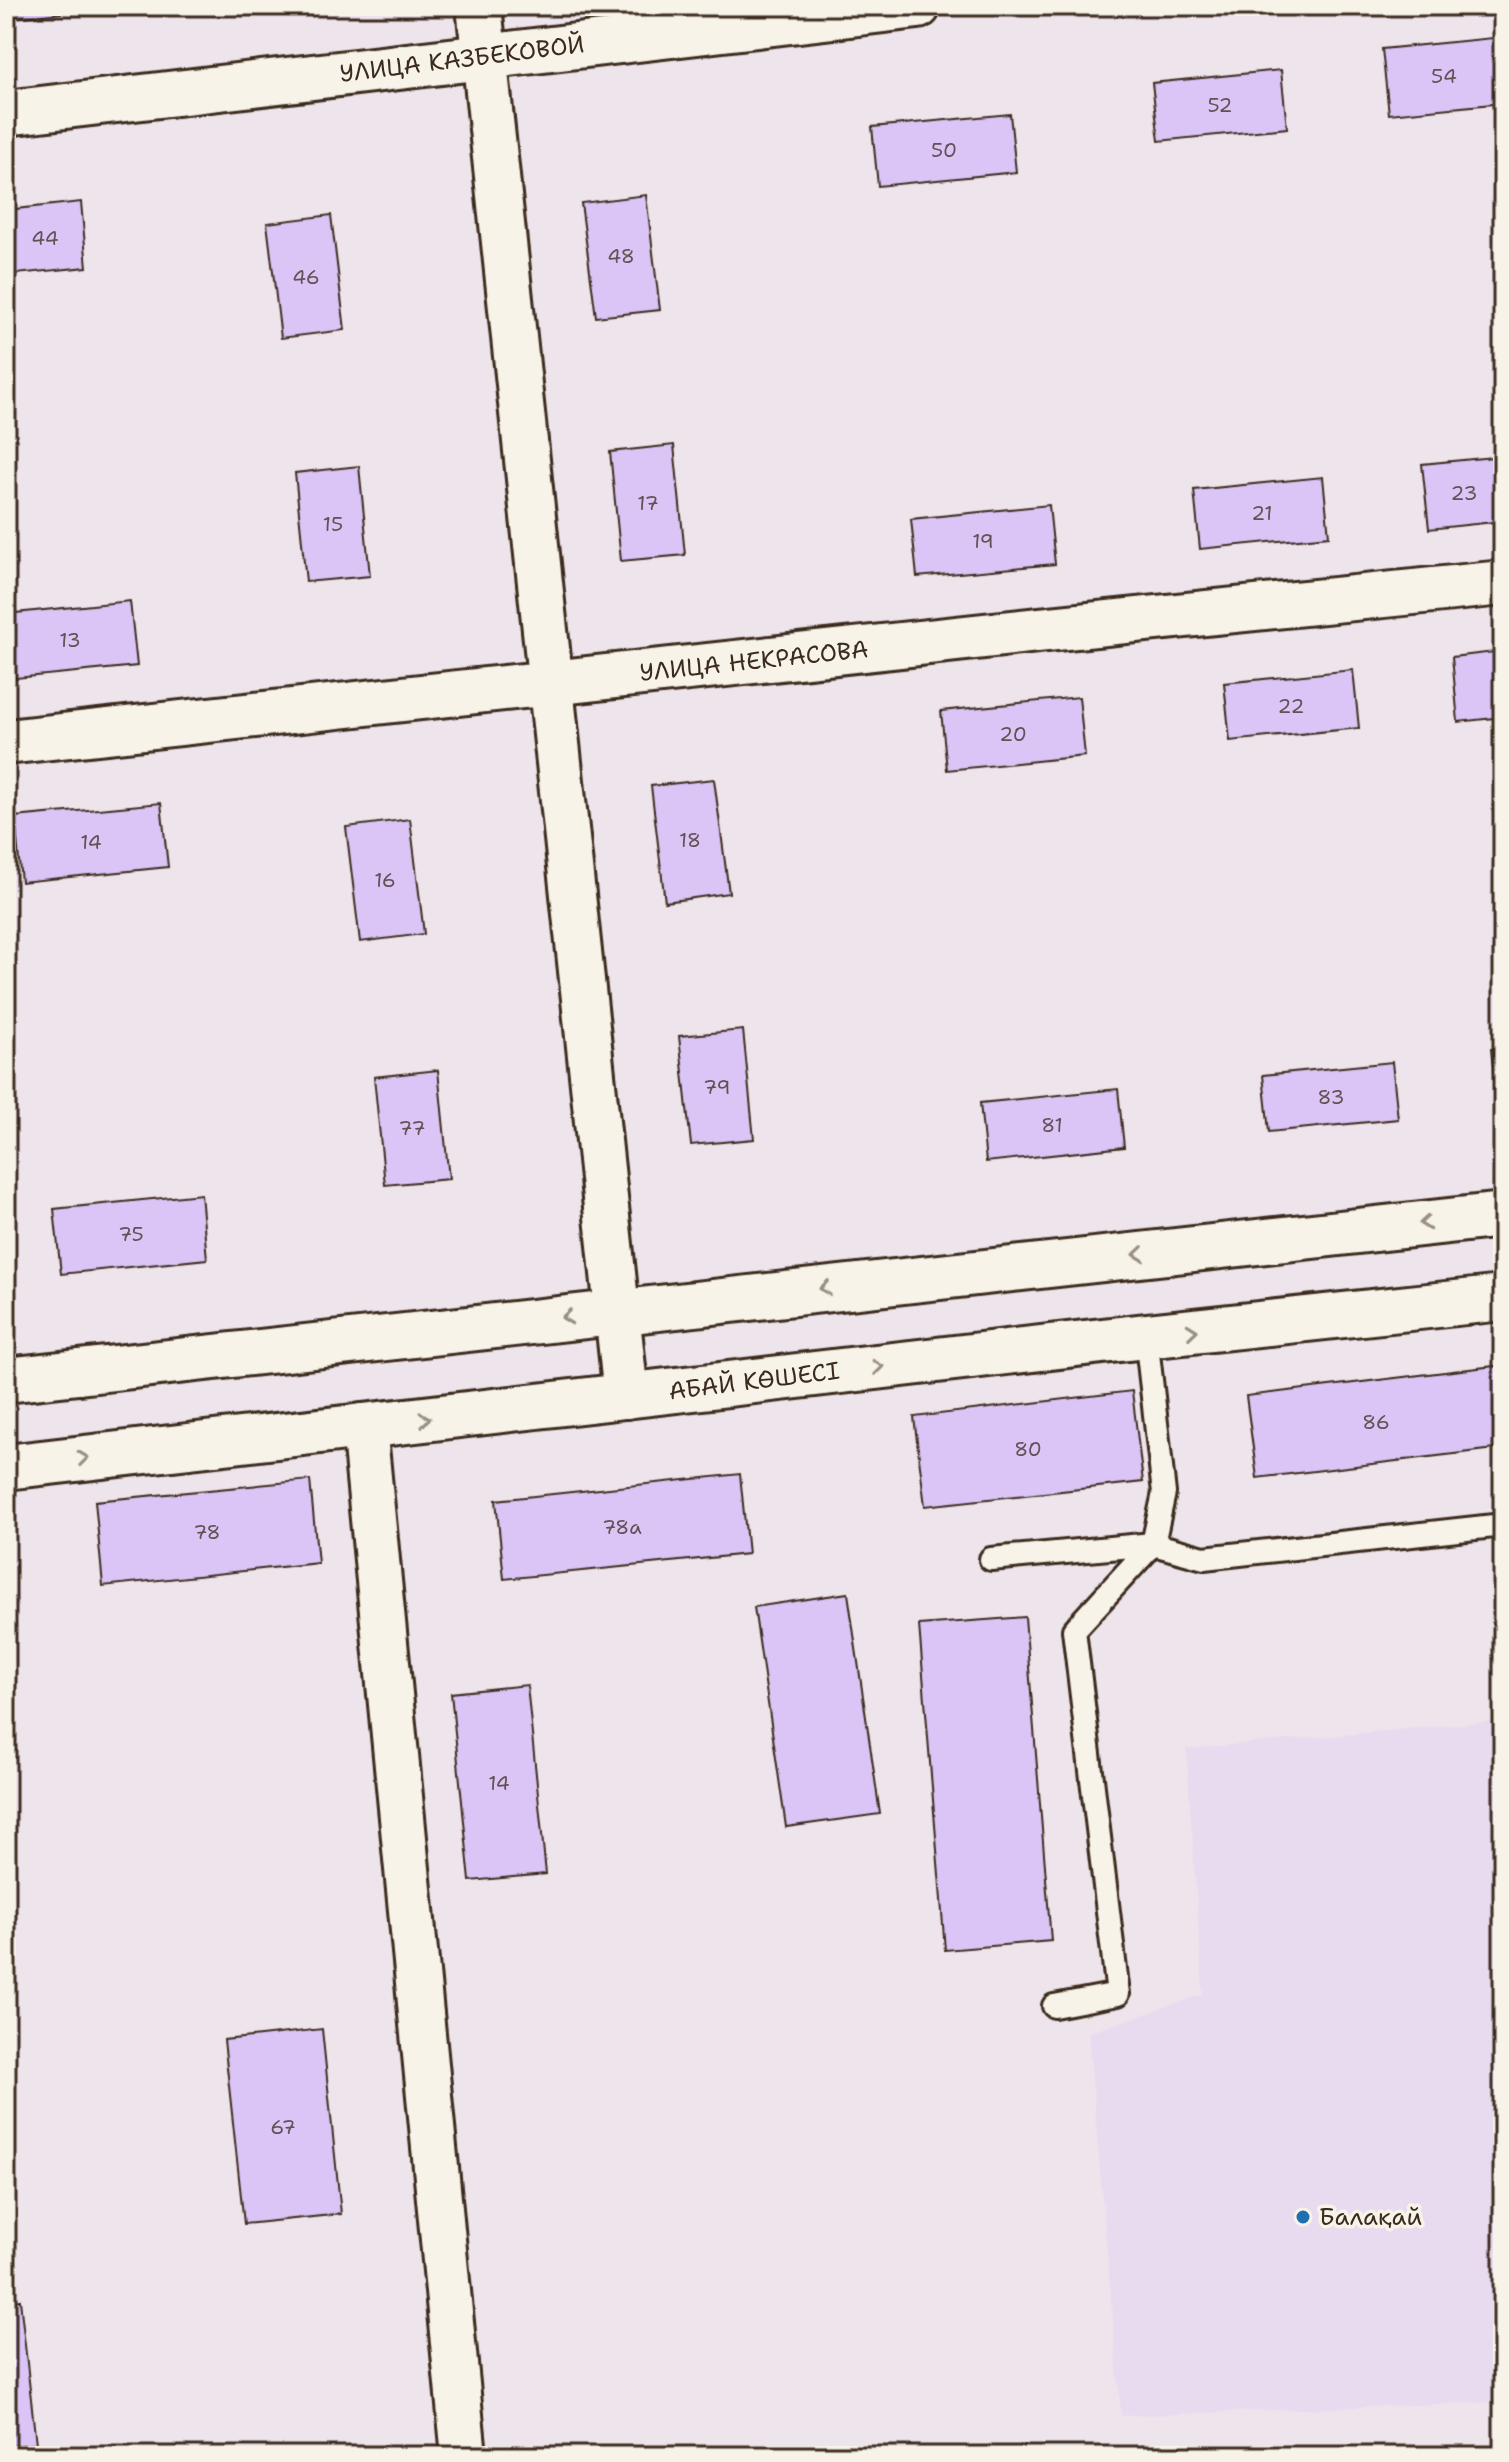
<svg xmlns="http://www.w3.org/2000/svg" width="1509" height="2462" viewBox="0 0 1509 2462" font-family="'Shantell Sans',sans-serif">
<style>
.built{fill:#e8dbef}
.building{fill:#dac5f6;stroke:#3b2a1e;stroke-width:2}
.lines{fill:none;stroke-linecap:round;stroke-linejoin:round}
.lane-casing{stroke:#3b2a1e;stroke-width:28}
.street-casing{stroke:#3b2a1e;stroke-width:50}
.secondary-casing{stroke:#3b2a1e;stroke-width:50}
.lane{stroke:#f7f3e8;stroke-width:22}
.street{stroke:#f7f3e8;stroke-width:44}
.secondary{stroke:#f7f3e8;stroke-width:44}
.oneway{stroke:#998e83}
.poi-dot{fill:#1f6fb2;stroke:#f7f3e8;stroke-width:3}
.labels{text-anchor:middle;dominant-baseline:central;stroke-width:7;stroke-linejoin:round;paint-order:stroke}
.number-label{font-size:20px;fill:#635154}
.street-label{font-size:24px;fill:#3b2a1e;stroke:#f7f3e8}
.poi-label{font-size:24px;fill:#3b2a1e;stroke:#f7f3e8;text-anchor:start}
</style>
<rect width="100%" height="100%" fill="#eee5ec"/>
<filter id="ink" filterUnits="userSpaceOnUse"><feTurbulence type="fractalNoise" baseFrequency=".0125" numOctaves="2"/><feDisplacementMap in="SourceGraphic" scale="16" xChannelSelector="R" yChannelSelector="G"/><feConvolveMatrix kernelMatrix="1 2 1 2 8 2 1 2 1" color-interpolation-filters="sRGB"/></filter>
<g filter="url(#ink)">
<path class="built" d="M1503 1720V2402L1121 2416 1088 2033 1203 1994 1186 1749Z"/>
<path class="building" d="M6 6H61V13L6 19Z
M1503 37V103L1389 114 1382 49Z
M1281 70 1287 128 1159 141 1152 83Z
M1010 114 1016 172 878 186 872 127Z
M646 195 660 310 596 317 581 203Z
M81 202 87 267 6 275V210Z
M331 215 345 330 281 338 267 223Z
M674 445 685 555 621 561 610 452Z
M1503 456V521L1429 529 1422 464Z
M359 466 370 576 306 582 295 473Z
M1323 477 1329 536 1200 549 1194 490Z
M1049 505 1055 564 917 577 911 519Z
M130 601 137 666 6 679V614Z
M1503 651V717L1458 722 1452 657Z
M1353 670 1359 728 1230 741 1224 683Z
M1079 697 1085 756 947 770 941 711Z
M714 779 729 893 665 902 651 786Z
M161 803 168 867 21 882 15 817Z
M410 819 424 934 360 942 346 827Z
M743 1030 754 1139 691 1145 679 1036Z
M1503 1047V1113H1498L1491 1049Z
M1392 1062 1398 1119 1269 1132 1263 1075Z
M438 1070 449 1179 385 1185 374 1077Z
M1118 1089 1124 1147 986 1162 980 1103Z
M201 1194 207 1259 61 1274 54 1209Z
M1503 1365V1448L1257 1478 1246 1396Z
M1132 1391 1143 1482 925 1506 914 1417Z
M740 1474 748 1554 504 1579 496 1500Z
M310 1480 318 1563 103 1586 95 1501Z
M848 1593 880 1814 786 1827 754 1607Z
M1025 1617 1051 1941 945 1950 919 1625Z
M527 1685 546 1874 470 1881 451 1693Z
M322 2029 341 2214 244 2224 224 2040Z
M20 2300 36 2444 6 2447V2302Z"/>
<g class="lines">
<defs>
<path id="lane" d="M991 1559 1153 1544 1204 1558 1503 1525
M1054 2006 1118 1994 1074 1630 1153 1544 1164 1493 1146 1336"/>
<path id="street" d="M479 6 626 1396
M6 742 1048 629 1503 583
M364 1426 464 2456"/>
<path id="secondary" d="M6 113 918 6
M6 1380 1503 1215
M6 1467 1146 1336 1503 1298"/>
</defs>
<use href="#lane" class="lane-casing"/>
<use href="#street" class="street-casing"/>
<use href="#secondary" class="secondary-casing"/>
<use href="#lane" class="lane"/>
<use href="#street" class="street"/>
<use href="#secondary" class="secondary"/>
</g>
<defs><path id="oneway-chevron" d="M-2-3.5L2.5 0L-2 3.5" fill="none" stroke-width="1.6" stroke-linecap="round" stroke-linejoin="round" transform="scale(2)"/></defs>
<g class="oneway">
<use href="#oneway-chevron" transform="translate(1425 1223) rotate(174)"/>
<use href="#oneway-chevron" transform="translate(1139 1254) rotate(174)"/>
<use href="#oneway-chevron" transform="translate(825 1288) rotate(174)"/>
<use href="#oneway-chevron" transform="translate(567 1317) rotate(174)"/>
<use href="#oneway-chevron" transform="translate(1192 1331) rotate(-6)"/>
<use href="#oneway-chevron" transform="translate(878 1367) rotate(-7)"/>
<use href="#oneway-chevron" transform="translate(425 1419) rotate(-7)"/>
<use href="#oneway-chevron" transform="translate(83 1458) rotate(-7)"/>
</g>
</g>
<circle class="poi-dot" cx="1303" cy="2217" r="8"/>
<g class="labels">
<g class="number-label">
<text x="1444" y="76">54</text>
<text x="1220" y="105">52</text>
<text x="944" y="150">50</text>
<text x="45" y="238">44</text>
<text x="621" y="256">48</text>
<text x="306" y="277">46</text>
<text x="1464" y="493">23</text>
<text x="648" y="503">17</text>
<text x="1262" y="513">21</text>
<text x="333" y="524">15</text>
<text x="983" y="541">19</text>
<text x="70" y="640">13</text>
<text x="1291" y="706">22</text>
<text x="1013" y="734">20</text>
<text x="690" y="840">18</text>
<text x="91" y="842">14</text>
<text x="385" y="880">16</text>
<text x="717" y="1087">79</text>
<text x="1331" y="1097">83</text>
<text x="1052" y="1125">81</text>
<text x="412" y="1128">77</text>
<text x="131" y="1234">75</text>
<text x="1376" y="1422">86</text>
<text x="1028" y="1449">80</text>
<text x="622" y="1527">78а</text>
<text x="207" y="1532">78</text>
<text x="499" y="1783">14</text>
<text x="283" y="2127">67</text>
</g>
<g class="street-label">
<text transform="translate(462 59) rotate(-7)">УЛИЦА КАЗБЕКОВОЙ</text>
<text transform="translate(754 661) rotate(-6)">УЛИЦА НЕКРАСОВА</text>
<text transform="translate(754 1381) rotate(-7)">АБАЙ КӨШЕСІ</text>
</g>
<g class="poi-label">
<text x="1319" y="2217">Балақай</text>
</g>
</g>
<rect width="1509" height="2462" fill="none" stroke="#f7f3e8" stroke-width="32"/>
<rect x="16" y="16" width="1477" height="2430" fill="none" stroke="#3b2a1e" stroke-width="3" filter="url(#ink)"/>
</svg>
